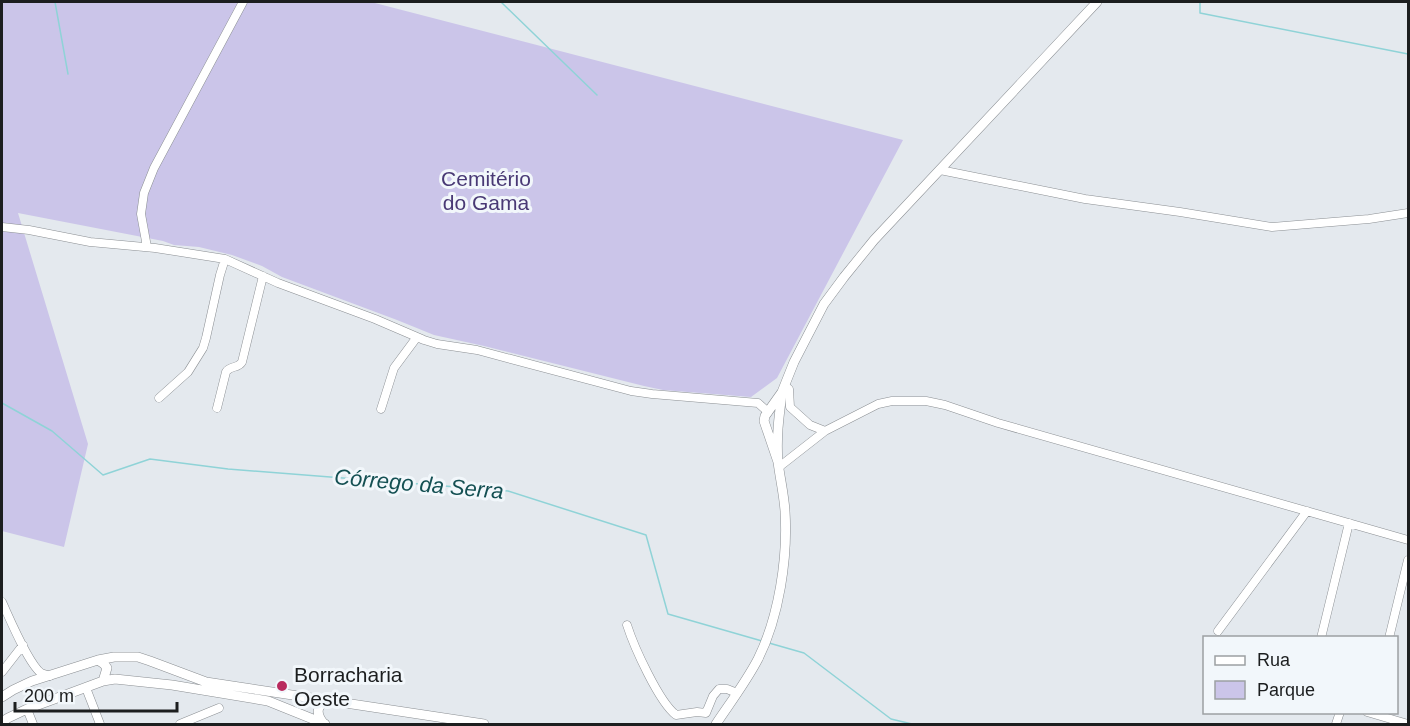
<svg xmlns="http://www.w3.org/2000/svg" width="1410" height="726" viewBox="0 0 1410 726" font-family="Helvetica,sans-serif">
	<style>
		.green { fill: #cbc5e9 }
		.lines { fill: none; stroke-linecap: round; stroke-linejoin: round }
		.stream { stroke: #8fd3d7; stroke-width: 1.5 }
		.minor-casing { stroke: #8b8f93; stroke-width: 9 }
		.major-casing { stroke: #8b8f93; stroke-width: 10 }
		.minor { stroke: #fff; stroke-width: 8 }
		.major { stroke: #fff; stroke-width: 9 }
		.poi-dot { fill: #b92b5e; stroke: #f2f7fb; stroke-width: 2 }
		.labels { text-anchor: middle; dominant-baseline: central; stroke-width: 6; stroke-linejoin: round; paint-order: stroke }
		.park-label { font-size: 21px; fill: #493975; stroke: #f2f7fb }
		.poi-label { font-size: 21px; fill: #1c1e1f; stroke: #f2f7fb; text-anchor: start }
		.water-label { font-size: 22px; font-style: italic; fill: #145053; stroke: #f2f7fb }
	</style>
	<rect width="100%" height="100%" fill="#e4e9ee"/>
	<path class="green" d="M2,2H371L903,140L777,378L751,397L663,390L644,386L484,346L434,335L397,320L282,277L262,266L232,255L199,247L174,245L163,241L18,213L88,444L64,547L2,531Z"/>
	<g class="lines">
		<path class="stream" d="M55,2L68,74
			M501,2L597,95
			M1200,2V13L1408,54
			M2,403L52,431L103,475L150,459L228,469L508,491L646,535L668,614L762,641
			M769,643L804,653L891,719L912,724"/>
		<defs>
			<path id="minor" d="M940,170L1085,199L1180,212L1272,227L1369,219L1408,213
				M2,227L29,230L90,242L155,248L225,259L278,283L375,319L424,340L437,344L477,350L631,391L652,394L758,403L768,412
				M147,247L141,214L144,193L154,168L243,2
				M785,386L789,389L790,407L810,425L825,431
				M159,398L188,372L203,348L206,338L220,275L225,259
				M217,408L226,372C230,365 238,369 242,362L263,276
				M381,409L394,368L417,337
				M779,467L825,431L878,404L892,401H926L945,405L998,423L1408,540
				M2,602C9,617 28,663 41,673C44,674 47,675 50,676
				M627,625C634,647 659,702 676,715L697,712L706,713L713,696L719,689H727L737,693
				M1218,631L1307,511
				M1321,638L1349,523
				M1389,638L1408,560
				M2,672L23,645
				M86,688L100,724
				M27,709L33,724
				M1367,712L1408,724
				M180,724L219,708
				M1336,724L1340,712"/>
			<path id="major" d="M778,462L764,421L765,416L782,392L794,362L824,304L844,277L874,240L1097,2
				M98,660L104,664L107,668L103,681
				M2,697L13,690L32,681L98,660L114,657H138L150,661L206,682L484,724
				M2,722L8,718L27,709L68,694L103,681L115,679L172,685L268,701L325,724
				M324,724C316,714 315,705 329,701
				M716,724C730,703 746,682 758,659C779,617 788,558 785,511C784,495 780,478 778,462C776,438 779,416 782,393"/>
		</defs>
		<use href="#minor" class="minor-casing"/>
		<use href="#major" class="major-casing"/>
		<use href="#minor" class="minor"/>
		<use href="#major" class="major"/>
	</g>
	<circle class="poi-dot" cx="282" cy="686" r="6"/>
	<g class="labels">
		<g class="park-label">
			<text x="486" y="178">Cemitério<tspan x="486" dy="24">do Gama</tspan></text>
		</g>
		<g class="poi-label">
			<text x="294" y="674">Borracharia<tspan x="294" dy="24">Oeste</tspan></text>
		</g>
		<g class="water-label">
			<text transform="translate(419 484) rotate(5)">Córrego da Serra</text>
		</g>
	</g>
	<rect width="1410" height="726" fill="none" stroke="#1c1e1f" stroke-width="6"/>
	<rect x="1203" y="636" width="195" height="78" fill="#f2f7fb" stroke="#9ca0a3" stroke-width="1.5"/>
	<rect x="1215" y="656" width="30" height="9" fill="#ffffff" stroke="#9ca0a3" stroke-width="1.5"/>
	<text x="1257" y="666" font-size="18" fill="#1c1e1f">Rua</text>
	<rect x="1215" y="681" width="30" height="18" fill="#cbc5e9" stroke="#9ca0a3" stroke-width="1.5"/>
	<text x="1257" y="696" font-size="18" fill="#1c1e1f">Parque</text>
	<path d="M15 702v9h162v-9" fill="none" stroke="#1c1e1f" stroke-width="3"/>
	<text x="24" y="702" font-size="18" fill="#1c1e1f" stroke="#f2f7fb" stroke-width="4.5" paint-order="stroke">200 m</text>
</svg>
